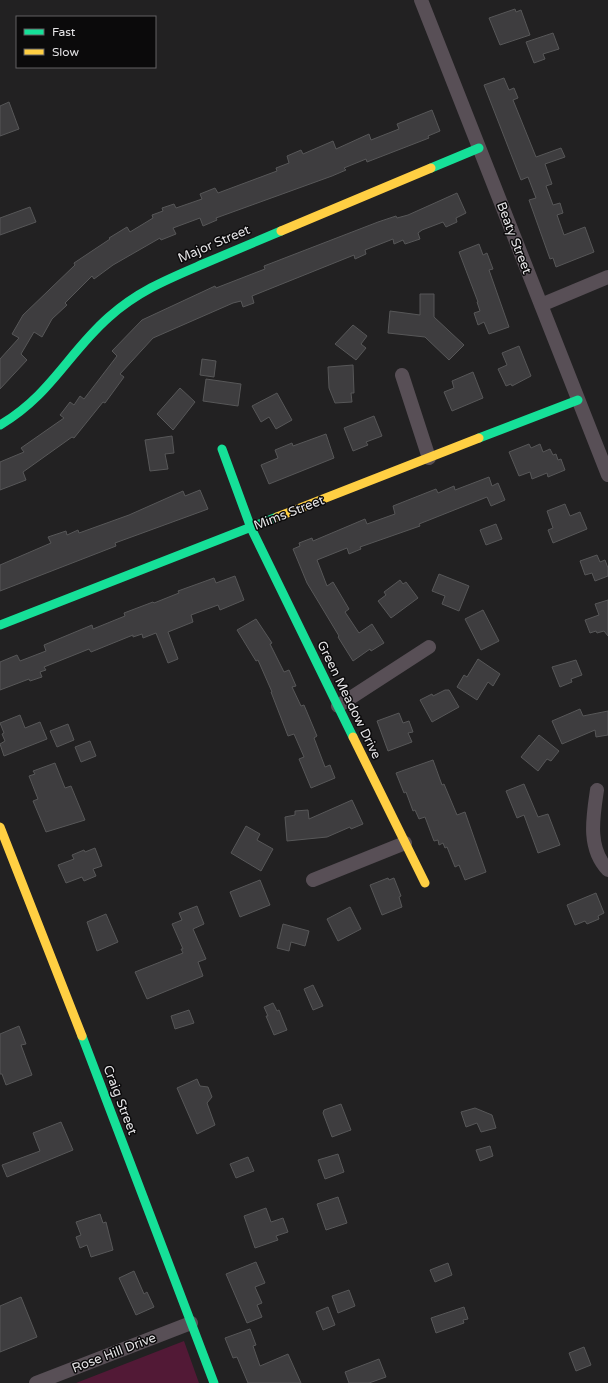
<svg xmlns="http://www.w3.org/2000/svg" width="608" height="1383" viewBox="0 0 608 1383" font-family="'Varela Round',sans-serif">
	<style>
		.green { fill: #521936 }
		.building { fill: #3e3d3f; stroke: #575758 }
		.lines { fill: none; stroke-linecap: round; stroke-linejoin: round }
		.street { stroke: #584f56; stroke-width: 14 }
		.fast { stroke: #16e098; stroke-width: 9 }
		.slow { stroke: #ffcf43; stroke-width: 9 }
		.labels { text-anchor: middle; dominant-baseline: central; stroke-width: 3; stroke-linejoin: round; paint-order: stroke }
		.street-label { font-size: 13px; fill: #e5e4e6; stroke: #0b0a0b }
	</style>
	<rect width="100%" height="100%" fill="#222122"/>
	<path class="green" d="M184,1341L199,1383H76Z"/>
	<path class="building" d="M515,9L516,12L521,10L530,35L500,45L489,18Z
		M553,33L559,49L543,54L545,59L534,63L526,42Z
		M504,78L509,90L514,88L518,98L513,100L536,157L561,148L565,157L545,164L552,184L546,186L553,205L560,203L563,213L557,215L564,235L585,227L594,252L556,267L553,258L550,259L529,200L536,198L528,177L521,180L484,85Z
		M9,102L19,129L0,136V106Z
		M432,110L440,131L428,136L429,138L367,162L366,159L344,168L346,170L332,176L216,218L217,220L203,226L200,218L173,228L176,234L161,240L160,238L113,265L94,279L92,276L65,303L67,305L52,319L42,337L34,332L21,354L27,360L0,389V359L19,338L12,334L23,315L75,265L74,263L110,239L109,238L127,227L130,232L153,218L152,215L163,211L162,208L174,204L176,208L202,199L200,194L215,188L218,193L277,171L276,168L289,163L287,156L301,150L303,154L333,141L336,149L369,134L371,140L399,129L397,124Z
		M457,193L466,213L456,218L457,222L446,227L443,222L422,230L418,233L420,239L405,244L403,240L394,244L393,239L365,250L366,254L355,259L354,255L252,296L254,303L243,307L241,301L233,303L153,338L120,374L124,377L105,403L103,402L74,438L72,437L23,472L26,480L0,490V462L24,452L21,448L64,418L60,415L70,402L74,405L80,396L84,399L117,356L112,351L142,320L215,286L216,288L265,269L264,266L378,222L396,216L397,218L408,215Z
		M30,207L36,222L0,235V218Z
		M479,244L483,255L487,253L493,269L489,270L509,327L489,334L484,322L478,325L474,313L480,311L477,302H478L459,252Z
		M420,294H434V317L464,345L449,360L425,337L388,333L390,311L420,315Z
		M353,325L367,336L361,344L366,348L356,360L335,344Z
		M519,346L531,376L512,386L511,384L506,386L498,369L507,365L502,353Z
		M202,359L216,361L214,377L200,375Z
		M353,365L354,393H351L352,402L335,403L329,388L328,367Z
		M473,372L483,398L452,411L444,392L454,388L452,381Z
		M206,379L241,384L238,406L203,401Z
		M180,388L195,402L173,430L157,414Z
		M277,393L292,420L276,429L269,417L261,422L252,406Z
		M374,416L382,436L366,442L368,445L353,451L344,428Z
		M326,434L334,458L269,484L261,465L278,458L275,450L292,443L293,446Z
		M172,436L174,453L165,454L168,469L150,471L145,440Z
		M529,444L531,448L540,444L543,452L550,449L553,455L556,454L558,460L561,459L565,470L548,477L547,473L532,479L530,472L519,476L509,452Z
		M489,477L492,486L498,483L505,500L491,506L487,497L419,524L420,526L360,547L361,549L349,554L347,548L317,560L327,586L333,582L349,609L345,612L359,633L372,624L384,643L371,651L370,649L353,661L338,637L339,636L307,583L293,549L300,546L299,543L312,538L313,541L365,519L367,524L395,514L393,506L436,489L438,493L454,486L455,490Z
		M200,490L208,509L115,543L116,546L0,591V565L51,543L48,537L66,531L67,535L78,530L79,533L129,515L183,491L185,496Z
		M565,504L570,516L580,512L587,529L553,543L548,530L553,528L547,511Z
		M496,524L502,539L486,545L480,530Z
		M597,555L600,562L605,560L608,568V576L595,581L592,573L585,575L580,561Z
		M439,574L469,586L459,611L442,604L445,596L432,591Z
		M235,576L244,600L220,610L218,605L191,615L193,622L168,632L178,659L168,663L156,633L143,638L142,634L133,637V635L91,652L89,649L44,667L46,670L40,672L42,677L30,681L29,679L0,690V662L17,655L20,661L46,651L44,645L92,625L93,629L125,616L124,613L153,602L154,603L179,593L178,591L214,578L216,583Z
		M400,580L403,584L406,582L418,598L391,618L378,601L386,595L384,592Z
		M608,600V636L604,631L597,633L596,631L590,633L585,620L599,615L595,604Z
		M483,610L499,641L481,650L465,619Z
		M256,619L272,643L270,644L284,672L289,670L296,686L292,687L301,706L304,705L317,736L314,738L325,767L330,765L335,778L311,788L299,759L304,757L294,734L288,736L271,692H272L258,660L256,661L237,630Z
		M478,659L500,674L493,686L488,682L477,700L457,687L464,675L467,677Z
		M576,660L582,675L571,679L572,682L560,687L552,667Z
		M445,690H449L459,707L432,722L420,700L432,694L433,696Z
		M580,709L583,716L608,711V735L596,737L595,730L562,744L552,721Z
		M399,713L403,723L409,721L413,732L408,733L412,742L388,751L377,721Z
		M20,715L25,728L40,722L47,739L4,756L0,744L5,741L2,734L4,733L0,723Z
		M68,724L74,740L57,747L50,731Z
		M539,735L559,751L551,761L547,759L538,771L521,757Z
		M90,741L96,756L81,762L75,747Z
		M433,760L442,785L444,784L457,815L465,812L486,872L465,880L459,865L455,867L447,847L445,848L443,843L439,845L438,840L434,841L425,817L419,819L415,810L413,811L406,792L404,793L396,773Z
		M55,763L65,788L71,786L85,820L46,832L33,801L38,799L29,776L35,774L33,771Z
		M524,784L538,817L548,814L560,845L538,853L524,815L517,818L506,791Z
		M352,800L363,824L351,829L350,827L327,837L287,841L285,817L295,815V811L308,810L309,819Z
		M246,826L260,834L257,840L273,849L261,871L231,853Z
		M95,848L102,866L93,869L96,876L84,881L82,877L66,883L58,865L74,859L72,855L84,850L85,852Z
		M388,878L389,880L394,878L401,896L399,897L402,907L382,915L370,885Z
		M260,880L270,905L240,917L230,892Z
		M596,893L604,913L598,916L599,919L587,924L585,921L575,925L567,905Z
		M197,906L204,924L193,929L206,959L198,962L203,976L147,999L135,972L183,953L181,949H183L172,924L182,920L179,913Z
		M350,907L361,929L338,941L327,919Z
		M106,914L118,942L97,951L87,922Z
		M283,924L309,931L305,946L291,942L289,951L277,948Z
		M313,985L323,1006L313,1010L304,989Z
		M273,1003L277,1011L279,1010L287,1030L274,1035L266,1016H268L264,1007Z
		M189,1010L194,1023L175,1029L171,1016Z
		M19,1026L26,1044L21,1045L32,1075L6,1085L2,1074H0V1034Z
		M197,1079L200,1086L208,1087L212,1097L207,1103L215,1125L197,1134L177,1088Z
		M341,1104L351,1130L332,1137L323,1113L324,1110Z
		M475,1108L492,1115L496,1128L481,1132L477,1123L466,1127L461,1112Z
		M61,1122L73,1150L7,1177L2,1165L40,1151L33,1133Z
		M490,1146L493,1156L480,1161L476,1150Z
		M338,1154L344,1172L325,1179L318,1160Z
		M248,1157L254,1171L236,1178L230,1164Z
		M338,1197L347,1223L326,1230L317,1204Z
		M266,1208L271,1222L283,1218L288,1232L276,1236L278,1240L255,1248L244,1216Z
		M100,1214L103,1223L106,1222L113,1250L91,1257L87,1245L80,1248L76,1237L81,1235L76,1222Z
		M256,1262L265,1283L255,1287L262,1303L257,1305L262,1317L247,1323L226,1274Z
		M448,1263L452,1275L435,1282L430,1270Z
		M134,1271L144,1294L147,1292L154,1307L136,1315L119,1278Z
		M349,1290L355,1306L338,1313L332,1296Z
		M21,1297L37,1337L0,1352V1306Z
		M328,1307L335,1325L323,1330L316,1312Z
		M464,1307L468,1319L463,1320L464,1323L436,1333L431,1318Z
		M250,1329L256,1345L253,1346L260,1366L288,1354L301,1383H248L237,1357L233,1358L225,1338Z
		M584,1347L591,1365L576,1371L569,1353Z
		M379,1359L386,1377L369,1383H349L345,1372Z"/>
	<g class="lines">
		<path class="street" d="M421,0L608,475
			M541,305L608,277
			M402,375L429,458
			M338,706L429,647
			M597,790C593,817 587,848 608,870
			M313,880L405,843
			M36,1383L191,1323"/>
		<path class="fast" d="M431,168L479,148
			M0,425C51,395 68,353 109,317C138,291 168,279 203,264C229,253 255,242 281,231
			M479,438L578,400
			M222,449L251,528L353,737
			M0,625L277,517
			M82,1036L214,1383"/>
		<path class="slow" d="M281,231L431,168
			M277,517L479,438
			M353,737L425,883
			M0,827L82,1036"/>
	</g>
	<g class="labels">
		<g class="street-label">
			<text transform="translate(514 238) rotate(69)">Beaty Street</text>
			<text transform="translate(214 244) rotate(-23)">Major Street</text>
			<text transform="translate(289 513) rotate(-21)">Mims Street</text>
			<text transform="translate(349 700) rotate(64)">Green Meadow Drive</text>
			<text transform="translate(120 1100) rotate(69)">Craig Street</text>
			<text transform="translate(114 1353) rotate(-21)">Rose Hill Drive</text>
		</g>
	</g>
	<rect x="16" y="16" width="140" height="52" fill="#0b0a0b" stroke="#626163"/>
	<rect x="24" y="29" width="20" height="6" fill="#16e098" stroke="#626163"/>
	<text x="52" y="36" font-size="12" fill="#e5e4e6">Fast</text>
	<rect x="24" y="49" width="20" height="6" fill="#ffcf43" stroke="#626163"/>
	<text x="52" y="56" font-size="12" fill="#e5e4e6">Slow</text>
</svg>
